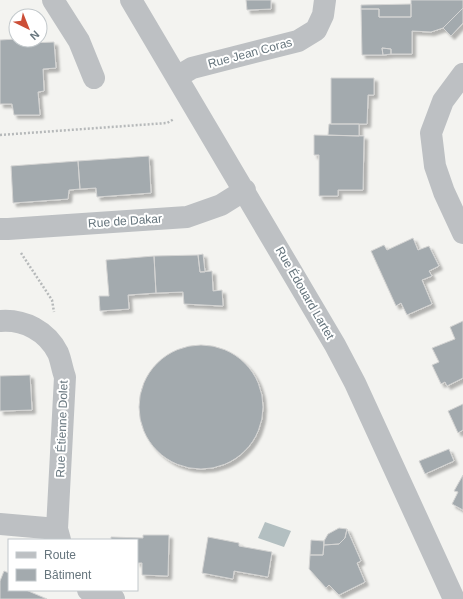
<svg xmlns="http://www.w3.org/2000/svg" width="463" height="599" viewBox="0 0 463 599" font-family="Arial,sans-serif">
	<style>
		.water { fill: #b3bfc1 }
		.building { fill: #a3aaae; stroke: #d4d4d3; filter: url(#shadow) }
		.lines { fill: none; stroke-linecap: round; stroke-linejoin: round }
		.path { stroke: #b6b9ba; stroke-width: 2.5; stroke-dasharray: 2 2; stroke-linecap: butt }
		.minor { stroke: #bdc0c3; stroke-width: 22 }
		.labels { text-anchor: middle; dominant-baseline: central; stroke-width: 4; stroke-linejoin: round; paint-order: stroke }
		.street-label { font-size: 12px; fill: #66757d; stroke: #fff }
	</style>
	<defs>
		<filter id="shadow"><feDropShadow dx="3.5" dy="3.5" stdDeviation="1" flood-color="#0004"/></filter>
	</defs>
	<rect width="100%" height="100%" fill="#f3f3f0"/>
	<path class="water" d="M265,522L291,531L284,547L258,538Z"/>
	<path class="building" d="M246,0H271V9L247,10Z
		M411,0H463V8L443,28L431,32L412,31V54H391V49L382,48L383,55H362L361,9H379V17H411Z
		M411,4V17H379V9H361V5Z
		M463,8V23L451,36L443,28Z
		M16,39L30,40V43L54,42L56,68L43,69L44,91L38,92L40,115H14L12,104H0V40Z
		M382,48L391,49V54L383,55Z
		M331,78H374V95H368L367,124H331Z
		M329,124H359V136L328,135Z
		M314,135L364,136L363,190H338V196H319V155H314Z
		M149,156L151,193L97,197L96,188L80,189L78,161Z
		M78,161L80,189L69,190L68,199L13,203L11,166Z
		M413,238L418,250L429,246L439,266L429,271L432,276L422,280L432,304L407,315L401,303L396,306L371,251L384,245L387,250Z
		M203,254L205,272H200L198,255Z
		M198,255L200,272L212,271L213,291L222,290L223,306L184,304L183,292L156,293L154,256Z
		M154,256L156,293L128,295L129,309L100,311L99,296H109L106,260Z
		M463,321V378L447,386L445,382L441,384L432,365L439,362L432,348L455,339L450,327Z
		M139 407a62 62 0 1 1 124 0a62 62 0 1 1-124 0Z
		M30,375L32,410L0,411V376Z
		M463,404V430L458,433L448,411Z
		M449,449L454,461L425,474L419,461Z
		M463,475V510L452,504L458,492L454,491Z
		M339,528L347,529L345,538L339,544L324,545V541L328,534Z
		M347,529L361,561L357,563L365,582L339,595L329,585L326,588L309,569L310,555H323L324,545L339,544L345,538Z
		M143,535H169L168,576L142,575V563H137V540H111V537L143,538Z
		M208,537L239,543V546L272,552L268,577L234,571L233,579L202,573Z
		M311,540L324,541L323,555H310Z
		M4,571L9,573V590H26L47,599H0V581Z"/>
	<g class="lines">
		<path class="path" d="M0,135L167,123L174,119
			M21,253L52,300L54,312"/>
		<path class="minor" d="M53,0L79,41L94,78
			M131,0L335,345L355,383L454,599
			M463,74L443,101L431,133L435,166L444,192L463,233
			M177,77L192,68L298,41L316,30L323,15L325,0
			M0,229H8L187,217L221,205L245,190
			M0,321C24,319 47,331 58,353C61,360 62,369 65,377L57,529
			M0,524L57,529L60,540
			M88,590L114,599"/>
	</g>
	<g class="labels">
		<g class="street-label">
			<text transform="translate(250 53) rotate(-15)">Rue Jean Coras</text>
			<text transform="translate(125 221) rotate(-4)">Rue de Dakar</text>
			<text transform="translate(305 293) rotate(60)">Rue Édouard Lartet</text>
			<text transform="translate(62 429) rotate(-88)">Rue Étienne Dolet</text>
		</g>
	</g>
	<rect x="8" y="539" width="130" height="52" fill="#ffffff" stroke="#c2c8cb"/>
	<rect x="16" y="552" width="20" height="6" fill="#bdc0c3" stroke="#c2c8cb"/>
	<text x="44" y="559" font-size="12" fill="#66757d">Route</text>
	<rect x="16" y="569" width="20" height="12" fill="#a3aaae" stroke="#c2c8cb"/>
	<text x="44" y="579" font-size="12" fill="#66757d">Bâtiment</text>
	<g transform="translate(28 28) rotate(137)"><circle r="19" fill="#ffffff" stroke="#c2c8cb"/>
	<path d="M0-3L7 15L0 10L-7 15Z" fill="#cc4e37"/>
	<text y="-6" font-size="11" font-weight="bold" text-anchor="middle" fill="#66757d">N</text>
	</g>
</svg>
